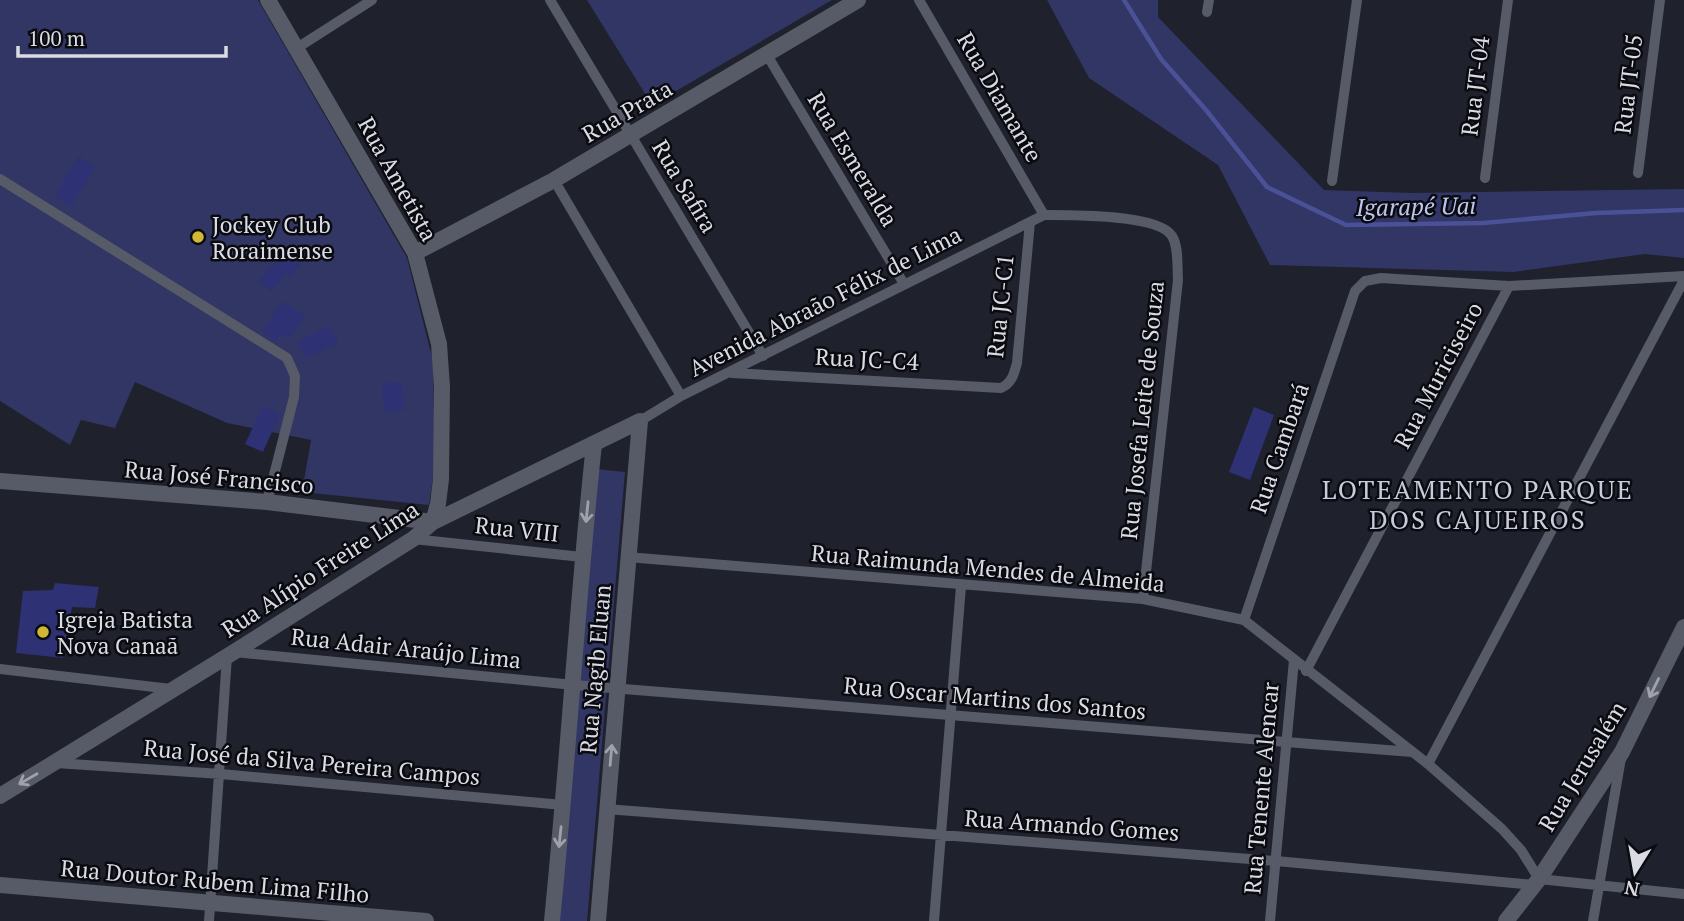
<svg xmlns="http://www.w3.org/2000/svg" width="1684" height="921" viewBox="0 0 1684 921" font-family="'PT Serif',serif">
	<style>
		.green { fill: #313665 }
		.lines { fill: none; stroke-linecap: round; stroke-linejoin: round }
		.stream { stroke: #4b5197; stroke-width: 4.5 }
		.building { fill: #2e3174 }
		.street { stroke: #575a67; stroke-width: 10 }
		.secondary { stroke: #575a67; stroke-width: 16 }
		.oneway { stroke: #9fa1ab }
		.poi-dot { fill: #d1b736; stroke: #0a0b10; stroke-width: 2.5 }
		.labels { text-anchor: middle; dominant-baseline: central; stroke-width: 5; stroke-linejoin: round; paint-order: stroke }
		.street-label { font-size: 23px; fill: #dadbe3; stroke: #0a0b10 }
		.poi-label { font-size: 23px; fill: #dadbe3; stroke: #0a0b10; text-anchor: start }
		.water-label { font-size: 24px; font-style: italic; fill: #bec5ed; stroke: #0a0b10 }
		.quarter-label { font-size: 26px; letter-spacing: 2px; fill: #c8cbdb; stroke: #0a0b10 }
	</style>
	<rect width="100%" height="100%" fill="#1f212c"/>
	<path class="green" d="M0,0H258L407,258L433,361L435,464L429,505L302,492L311,440L227,423L135,382L115,428L81,420L70,445L0,401Z
		M587,0H832L652,105Z
		M1047,0H1158V17L1324,190L1411,193L1684,189V258L1645,254L1513,272L1270,265L1218,165L1089,78Z
		M596,469L625,472L587,921H559Z"/>
	<g class="lines">
		<path class="stream" d="M1124,0L1161,59L1206,110L1267,187L1346,225L1483,223L1596,213L1684,210"/>
	</g>
	<path class="building" d="M79,156L95,168L70,207L55,195Z
		M285,252L300,265L291,276L287,273L271,291L259,281Z
		M283,301L305,316L289,339L281,334L276,341L262,331Z
		M329,325L339,342L307,359L297,342Z
		M402,382L404,410L385,411L382,384Z
		M263,406L280,414L263,452L245,444Z
		M1254,407L1274,415L1250,480L1229,472Z
		M55,583L99,587L95,608L72,607L63,658L16,653L23,591L53,590Z"/>
	<g class="lines">
		<path class="street" d="M550,0L763,356
			M919,0L1044,215
			M1207,12L1209,0
			M297,48L372,0
			M767,55L904,284
			M1638,173L1660,0
			M1485,178L1508,0
			M0,179L287,358L295,376L294,397L267,502
			M554,180L681,396
			M1332,181L1357,0
			M732,373L1001,388C1012,383 1014,374 1017,363L1030,222
			M640,421L681,396L1044,215C1070,215 1158,214 1172,236C1179,247 1177,267 1178,280L1143,599
			M413,539L582,557
			M627,557L1143,599L1244,620L1428,764L1502,829L1521,850L1539,879L1684,894
			M1244,620L1355,291L1365,281L1381,278L1509,286L1684,276
			M234,652L574,685L1412,752
			M0,669L171,689
			M1306,671L1509,286
			M56,763L221,774L563,805
			M1428,764L1684,280
			M606,809L1276,861L1534,885
			M209,921L227,656
			M934,921L961,586
			M1270,921L1294,660
			M1593,921L1621,758"/>
		<path class="secondary" d="M268,0L415,253L439,344L442,387L441,479L438,504L433,522
			M415,253L554,180L858,0
			M0,481L267,502L433,522
			M0,796L234,652L413,539L433,522L640,421
			M0,885L426,921
			M552,921C568,762 577,603 594,444
			M598,921L640,421
			M1506,921L1539,879L1622,752L1684,627"/>
	</g>
	<defs><path id="oneway-shaft" d="M-6 0H5M1.5-3L5.5 0L1.5 3" fill="none" stroke-width="1.6" stroke-linecap="round" stroke-linejoin="round" transform="scale(1.75)"/></defs>
	<g class="oneway">
		<use href="#oneway-shaft" transform="translate(587 512) rotate(96)"/>
		<use href="#oneway-shaft" transform="translate(1654 688) rotate(116)"/>
		<use href="#oneway-shaft" transform="translate(611 755) rotate(-85)"/>
		<use href="#oneway-shaft" transform="translate(28 779) rotate(150)"/>
		<use href="#oneway-shaft" transform="translate(560 837) rotate(96)"/>
	</g>
	<g class="poi-dot">
		<circle cx="198" cy="237" r="7"/>
		<circle cx="43" cy="632" r="7"/>
	</g>
	<g class="labels">
		<g class="street-label">
			<text transform="translate(1628 84) rotate(-83)">Rua JT-05</text>
			<text transform="translate(1475 86) rotate(-83)">Rua JT-04</text>
			<text transform="translate(1000 97) rotate(60)">Rua Diamante</text>
			<text transform="translate(627 111) rotate(-30)">Rua Prata</text>
			<text transform="translate(853 159) rotate(59)">Rua Esmeralda</text>
			<text transform="translate(398 179) rotate(61)">Rua Ametista</text>
			<text transform="translate(685 186) rotate(59)">Rua Safira</text>
			<text transform="translate(825 301) rotate(-27)">Avenida Abraão Félix de Lima</text>
			<text transform="translate(1000 306) rotate(-84)">Rua JC-C1</text>
			<text transform="translate(867 359) rotate(3)">Rua JC-C4</text>
			<text transform="translate(1438 375) rotate(-62)">Rua Muriciseiro</text>
			<text transform="translate(1142 410) rotate(-84)">Rua Josefa Leite de Souza</text>
			<text transform="translate(1279 448) rotate(-71)">Rua Cambará</text>
			<text transform="translate(219 477) rotate(5)">Rua José Francisco</text>
			<text transform="translate(517 529) rotate(6)">Rua VIII</text>
			<text transform="translate(988 568) rotate(5)">Rua Raimunda Mendes de Almeida</text>
			<text transform="translate(320 569) rotate(-33)">Rua Alípio Freire Lima</text>
			<text transform="translate(406 648) rotate(6)">Rua Adair Araújo Lima</text>
			<text transform="translate(595 669) rotate(-85)">Rua Nagib Eluan</text>
			<text transform="translate(995 698) rotate(5)">Rua Oscar Martins dos Santos</text>
			<text transform="translate(312 762) rotate(5)">Rua José da Silva Pereira Campos</text>
			<text transform="translate(1582 766) rotate(-59)">Rua Jerusalém</text>
			<text transform="translate(1261 788) rotate(-85)">Rua Tenente Alencar</text>
			<text transform="translate(1072 825) rotate(4)">Rua Armando Gomes</text>
			<text transform="translate(215 881) rotate(5)">Rua Doutor Rubem Lima Filho</text>
		</g>
		<g class="poi-label">
			<text x="212" y="224">Jockey Club<tspan x="212" dy="26">Roraimense</tspan></text>
			<text x="57" y="619">Igreja Batista<tspan x="57" dy="26">Nova Canaã</tspan></text>
		</g>
		<g class="water-label">
			<text transform="translate(1416 206) rotate(-1)">Igarapé Uai</text>
		</g>
		<g class="quarter-label">
			<text x="1478" y="489">LOTEAMENTO PARQUE<tspan x="1478" dy="30">DOS CAJUEIROS</tspan></text>
		</g>
	</g>
	<g transform="translate(1635 872) rotate(191)" stroke="#0a0b10" stroke-width="5" paint-order="stroke">
	<path d="M0-5L12 26L0 18L-12 26Z" fill="#dadbe3"/>
	<text y="-10" font-size="19" font-weight="bold" text-anchor="middle" fill="#dadbe3">N</text>
	</g>
	<path d="M18 46v10h208v-10" fill="none" stroke="#dadbe3" stroke-width="3.5"/>
	<text x="28" y="46" font-size="21" fill="#dadbe3" stroke="#0a0b10" stroke-width="5" paint-order="stroke">100 m</text>
</svg>
